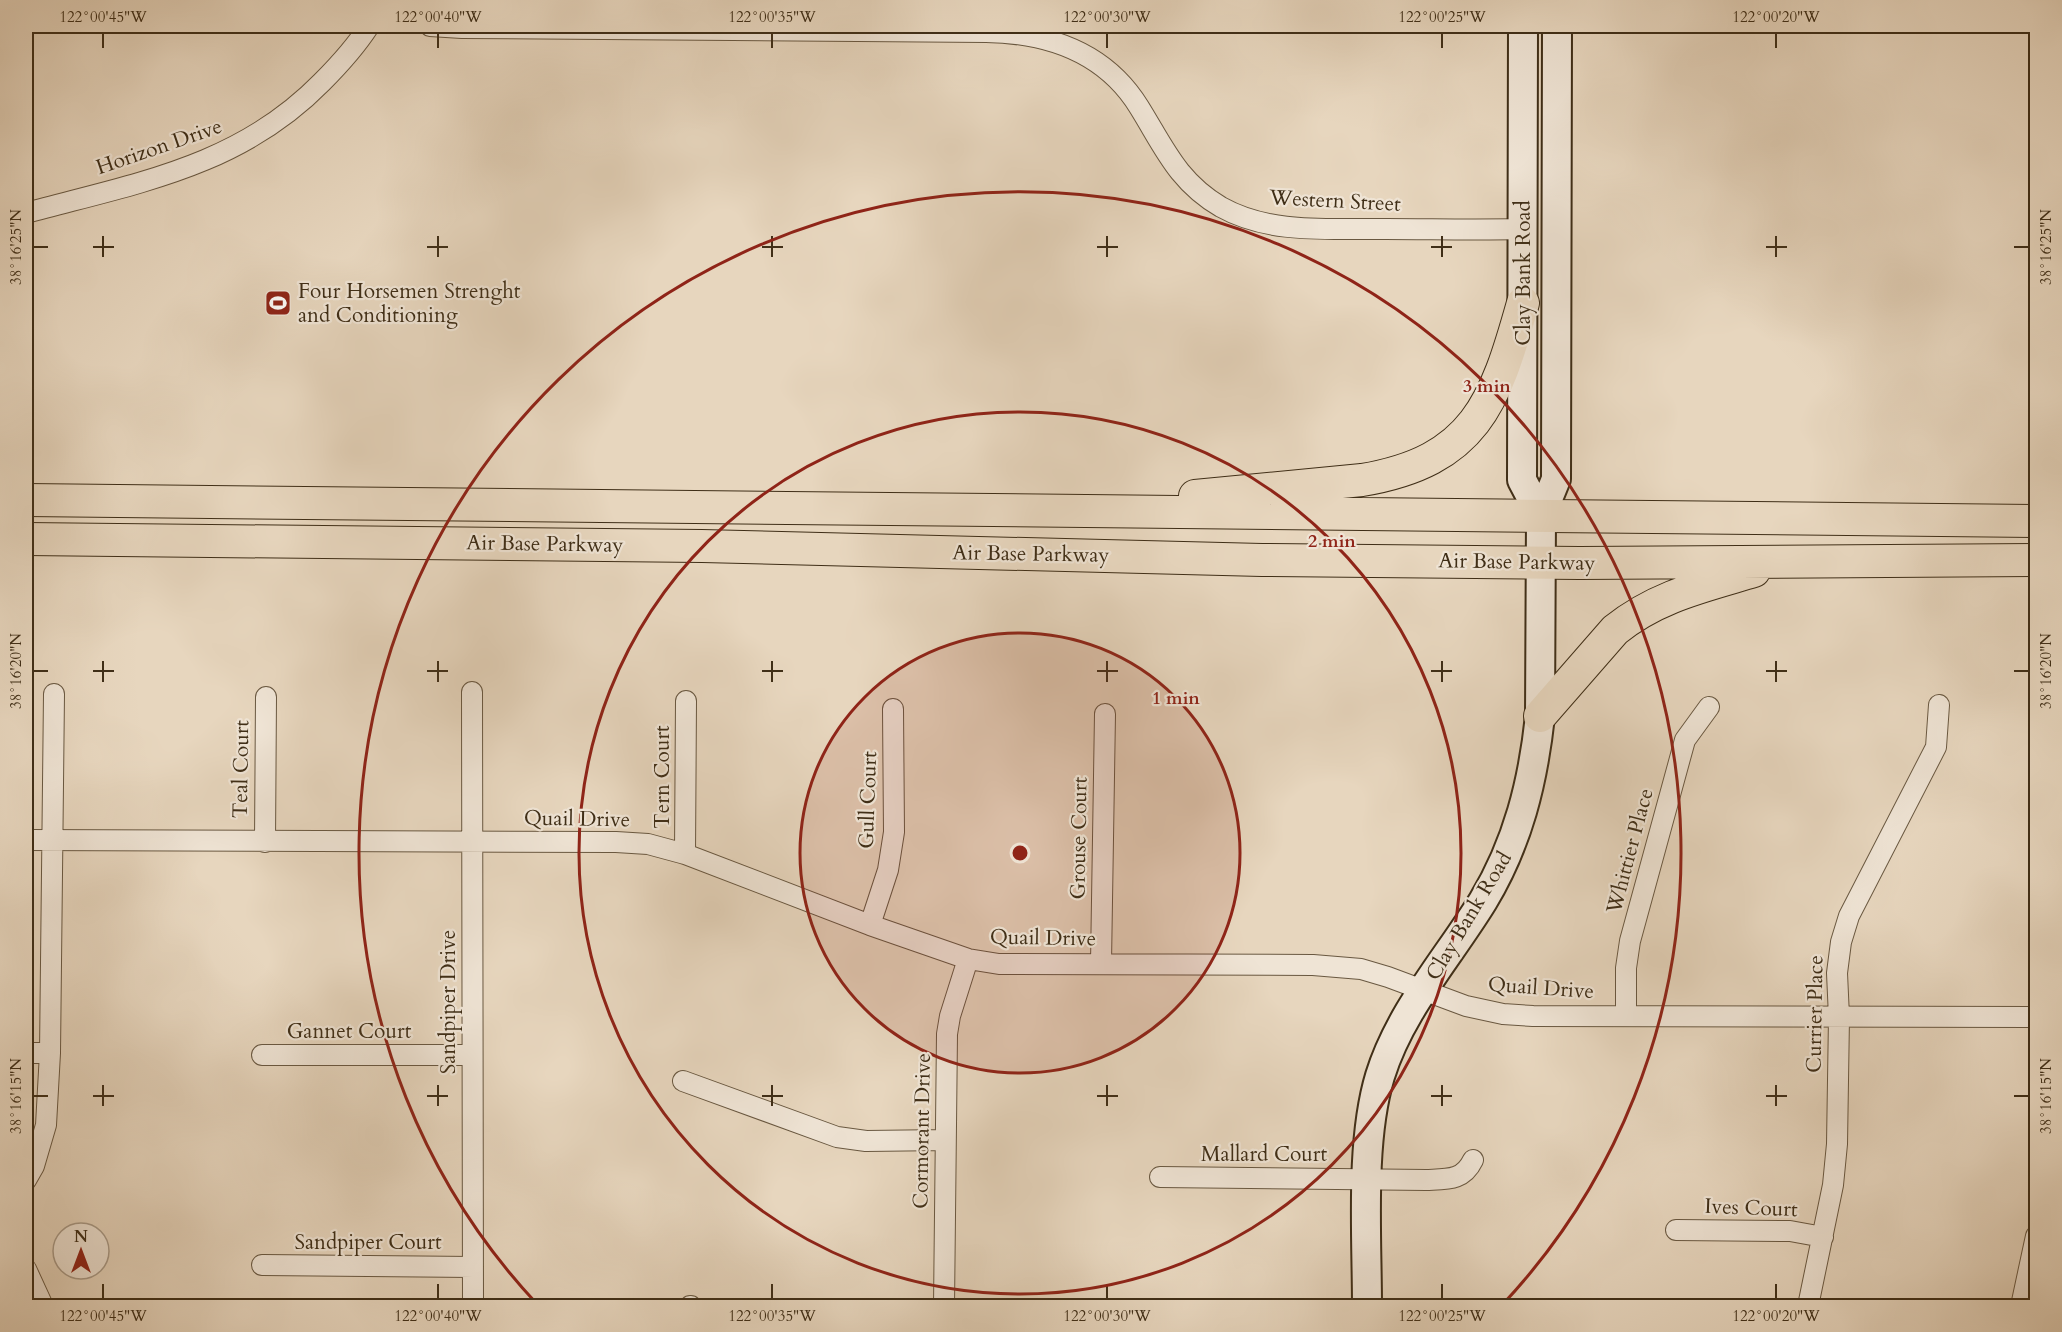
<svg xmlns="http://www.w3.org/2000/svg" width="2062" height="1332" viewBox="0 0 2062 1332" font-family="Cardo,serif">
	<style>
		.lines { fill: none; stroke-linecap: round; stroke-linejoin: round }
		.street-casing { stroke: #695841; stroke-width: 22 }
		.secondary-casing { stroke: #3f2e17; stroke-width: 32 }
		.primary-casing { stroke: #3f2e17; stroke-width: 34 }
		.street { stroke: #efe4d5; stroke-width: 20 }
		.secondary { stroke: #efe4d5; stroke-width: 28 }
		.primary { stroke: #e7d6be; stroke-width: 32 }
		.ticks { fill: none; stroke: #3f2e17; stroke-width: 2 }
		.ring { fill: none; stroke: #8f2418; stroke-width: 3 }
		.labels { text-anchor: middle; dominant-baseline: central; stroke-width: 4.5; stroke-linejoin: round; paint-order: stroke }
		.street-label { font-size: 21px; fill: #3f2e17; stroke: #efe4d5 }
		.poi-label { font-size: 21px; fill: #3f2e17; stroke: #efe4d5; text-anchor: start }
		.centre { fill: #8f2418; stroke: #efe4d5; stroke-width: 3 }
		.ring-label { font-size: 18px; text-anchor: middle; font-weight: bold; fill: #8f2418; stroke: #efe4d5; stroke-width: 4.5; stroke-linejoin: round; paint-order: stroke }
		.neatline { fill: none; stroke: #3f2e17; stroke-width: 2 }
		.ticks-label { font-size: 15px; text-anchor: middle; fill: #3f2e17 }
	</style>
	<rect width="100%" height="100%" fill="#e7d6be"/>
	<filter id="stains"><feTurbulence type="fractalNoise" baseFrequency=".00333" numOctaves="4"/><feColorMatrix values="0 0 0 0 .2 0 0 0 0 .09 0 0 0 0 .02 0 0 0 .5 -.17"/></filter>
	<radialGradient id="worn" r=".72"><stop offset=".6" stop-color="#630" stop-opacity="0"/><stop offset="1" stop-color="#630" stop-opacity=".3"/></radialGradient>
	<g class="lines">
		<defs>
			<path id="street" d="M430,26L462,28L986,32C1048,33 1105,52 1139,107C1164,147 1177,181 1221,207C1271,235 1331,228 1386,229C1432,229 1477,230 1523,229
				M26,213C136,183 239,167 322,82C340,64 356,46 369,26
				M472,692L473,1306
				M26,840L616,842L648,844L685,854L870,925L968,959L999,964L1313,965L1361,969L1388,977L1466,1006L1503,1014L1533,1016L2036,1017
				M265,842L266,697
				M685,854L686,701
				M870,925L888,870L894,832L893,709
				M1101,963L1105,714
				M1626,1016V968L1630,941L1685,740L1709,707
				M26,1053H50
				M262,1055H472
				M683,1081L837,1137L866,1141L945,1140
				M1160,1177L1426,1180C1447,1179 1463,1181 1473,1160
				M26,1180L34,1166L46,1125L50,1053L54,694
				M1676,1230L1790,1231L1823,1237
				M262,1265L473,1267
				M26,1269L43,1306
				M690,1306H691
				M944,1306L947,1034L950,1016L968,959
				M1808,1306L1833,1185L1837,1144L1839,1017L1837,973L1841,942L1849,916L1936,747L1939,705
				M2021,1306L2036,1236"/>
			<path id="secondary" d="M1523,26L1522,480L1541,516
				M1367,1306C1367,1236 1360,1142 1380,1076C1400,1011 1448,958 1483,901C1518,843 1533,782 1540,716L1541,516L1556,479L1557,26"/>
			<path id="primary" d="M1195,496L1362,480C1475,461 1495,403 1523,303
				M26,500L2036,521
				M26,539L702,546L1262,560L1580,563L2036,560
				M1540,716L1615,630C1657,596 1704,586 1754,571"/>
		</defs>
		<use href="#street" class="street-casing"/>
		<use href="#secondary" class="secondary-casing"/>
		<use href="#primary" class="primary-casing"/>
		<use href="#street" class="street"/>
		<use href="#secondary" class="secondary"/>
		<use href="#primary" class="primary"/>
	</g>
	<path class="ticks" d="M103,33V48M438,33V48M772,33V48M1107,33V48M1442,33V48M1776,33V48M103,236V257M438,236V257M772,236V257M1107,236V257M1442,236V257M1776,236V257M33,247H48M93,247H114M427,247H448M762,247H783M1097,247H1118M1431,247H1452M1766,247H1787M2014,247H2029M103,661V682M438,661V682M772,661V682M1107,661V682M1442,661V682M1776,661V682M33,671H48M93,671H114M427,671H448M762,671H783M1097,671H1118M1431,671H1452M1766,671H1787M2014,671H2029M103,1085V1106M438,1085V1106M772,1085V1106M1107,1085V1106M1442,1085V1106M1776,1085V1106M33,1096H48M93,1096H114M427,1096H448M762,1096H783M1097,1096H1118M1431,1096H1452M1766,1096H1787M2014,1096H2029M103,1284V1299M438,1284V1299M772,1284V1299M1107,1284V1299M1442,1284V1299M1776,1284V1299"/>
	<circle cx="1020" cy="853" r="220" fill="#8f2418" fill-opacity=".12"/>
	<g class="ring">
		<circle cx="1020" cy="853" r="220"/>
		<circle cx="1020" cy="853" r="441"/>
		<path d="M537 1304A661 661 0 1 1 1503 1304"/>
	</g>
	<defs>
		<symbol id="stadium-square" viewBox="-11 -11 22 22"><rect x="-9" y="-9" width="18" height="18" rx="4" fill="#8f2418" stroke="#efe4d5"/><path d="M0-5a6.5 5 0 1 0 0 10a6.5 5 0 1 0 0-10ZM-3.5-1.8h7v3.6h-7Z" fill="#fff"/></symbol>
	</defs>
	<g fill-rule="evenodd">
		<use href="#stadium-square" x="263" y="288" width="30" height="30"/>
	</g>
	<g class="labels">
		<g class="street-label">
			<text transform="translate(159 147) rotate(-19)">Horizon Drive</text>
			<text transform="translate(1335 201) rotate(3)">Western Street</text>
			<text transform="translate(1523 273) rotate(-90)">Clay Bank Road</text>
			<text transform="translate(545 544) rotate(1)">Air Base Parkway</text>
			<text transform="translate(1031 554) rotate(1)">Air Base Parkway</text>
			<text transform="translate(1517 562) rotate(1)">Air Base Parkway</text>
			<text transform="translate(241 769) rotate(-89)">Teal Court</text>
			<text transform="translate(662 777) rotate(-90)">Tern Court</text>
			<text transform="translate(868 800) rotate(-88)">Gull Court</text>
			<text transform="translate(577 819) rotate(1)">Quail Drive</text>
			<text transform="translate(1079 838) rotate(-89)">Grouse Court</text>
			<text transform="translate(1630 851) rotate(-75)">Whittier Place</text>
			<text transform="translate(1469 916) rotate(-59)">Clay Bank Road</text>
			<text transform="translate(1043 938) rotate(1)">Quail Drive</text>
			<text transform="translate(1541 988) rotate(4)">Quail Drive</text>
			<text transform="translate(448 1002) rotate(-90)">Sandpiper Drive</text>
			<text transform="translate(1815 1014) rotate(-89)">Currier Place</text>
			<text x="349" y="1031">Gannet Court</text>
			<text transform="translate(922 1131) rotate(-89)">Cormorant Drive</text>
			<text x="1264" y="1154">Mallard Court</text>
			<text transform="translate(1751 1208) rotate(2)">Ives Court</text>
			<text x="368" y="1242">Sandpiper Court</text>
		</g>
		<g class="poi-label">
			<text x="298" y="291">Four Horsemen Strenght<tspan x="298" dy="24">and Conditioning</tspan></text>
		</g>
	</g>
	<circle cx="1020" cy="853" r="9" class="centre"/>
	<g class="ring-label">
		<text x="1487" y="392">3 min</text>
		<text x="1332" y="547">2 min</text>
		<text x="1176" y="704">1 min</text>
	</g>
	<rect width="2062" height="1332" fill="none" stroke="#e7d6be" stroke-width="66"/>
	<g transform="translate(81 1251)"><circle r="28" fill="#efe4d5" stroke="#a99b89" stroke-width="1.5"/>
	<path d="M0-4.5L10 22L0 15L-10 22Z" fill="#8f2418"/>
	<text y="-9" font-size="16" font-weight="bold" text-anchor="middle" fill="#3f2e17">N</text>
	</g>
	<rect x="33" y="33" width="1996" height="1266" class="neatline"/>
	<g class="ticks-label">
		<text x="103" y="22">122°00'45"W</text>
		<text x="438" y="22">122°00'40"W</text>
		<text x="772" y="22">122°00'35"W</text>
		<text x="1107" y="22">122°00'30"W</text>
		<text x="1442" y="22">122°00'25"W</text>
		<text x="1776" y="22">122°00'20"W</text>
		<text transform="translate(16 247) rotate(-90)" y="5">38°16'25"N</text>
		<text transform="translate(2046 247) rotate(-90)" y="5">38°16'25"N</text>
		<text transform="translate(16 671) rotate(-90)" y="5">38°16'20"N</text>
		<text transform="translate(2046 671) rotate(-90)" y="5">38°16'20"N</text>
		<text transform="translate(16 1096) rotate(-90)" y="5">38°16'15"N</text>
		<text transform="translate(2046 1096) rotate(-90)" y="5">38°16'15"N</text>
		<text x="103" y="1321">122°00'45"W</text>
		<text x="438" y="1321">122°00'40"W</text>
		<text x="772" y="1321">122°00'35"W</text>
		<text x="1107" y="1321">122°00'30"W</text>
		<text x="1442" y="1321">122°00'25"W</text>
		<text x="1776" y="1321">122°00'20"W</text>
	</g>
	<rect width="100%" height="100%" filter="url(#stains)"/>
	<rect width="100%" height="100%" fill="url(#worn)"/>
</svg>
